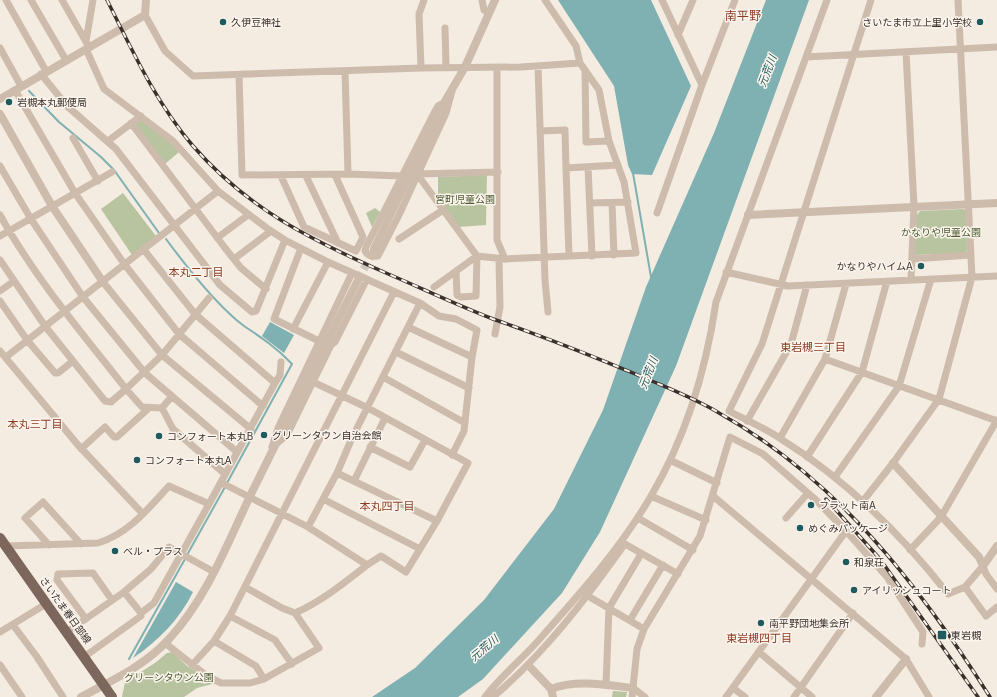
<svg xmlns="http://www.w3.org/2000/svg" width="997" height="697" viewBox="0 0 997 697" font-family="Inter,'Noto Sans JP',sans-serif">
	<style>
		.green { fill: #b8c4a0 }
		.water { fill: #7fb0b2 }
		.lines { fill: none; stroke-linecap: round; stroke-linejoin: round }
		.stream { stroke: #7fb0b2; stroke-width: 2 }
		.tertiary-tunnel { stroke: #cfc6bd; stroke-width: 8; stroke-dasharray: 8 4; stroke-linecap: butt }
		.minor { stroke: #cdbbac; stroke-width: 7 }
		.tertiary { stroke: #cdbbac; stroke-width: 8 }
		.primary { stroke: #7d675c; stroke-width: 10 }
		.rail-casing { stroke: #3b302b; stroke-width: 3.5 }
		.rail { stroke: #fbf5ee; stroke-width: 2; stroke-dasharray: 6; stroke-linecap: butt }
		.poi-dot { fill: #1f5a5e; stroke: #fbf5ee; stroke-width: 1.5 }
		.labels { text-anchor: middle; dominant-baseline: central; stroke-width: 3; stroke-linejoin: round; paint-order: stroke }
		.poi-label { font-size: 10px; fill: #3b302b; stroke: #fbf5ee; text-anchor: start }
		.park-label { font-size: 10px; fill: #4a5a2e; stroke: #fbf5ee }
		.street-label { font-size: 10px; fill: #3b302b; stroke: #fbf5ee }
		.water-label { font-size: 11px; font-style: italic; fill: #1f5a5e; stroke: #fbf5ee }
		.neighbourhood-label { font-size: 11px; fill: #8c3b22; stroke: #fbf5ee }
		.quarter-label { font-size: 12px; fill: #8c3b22; stroke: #fbf5ee }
	</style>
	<rect width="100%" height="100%" fill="#f4ebe1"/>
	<path class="green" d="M141,120L168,140L179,152L165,164L135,124Z
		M487,175L486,225L458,227L438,199V177Z
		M123,193L156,236L132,255L101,209Z
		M375,208L380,212L372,227L366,213Z
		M963,209L966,210L967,251L965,253L914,255L917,215L920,211Z
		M172,652L187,666L216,683L197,688L184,697H122L125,682L155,663L167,653Z
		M613,691L627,692L626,697H612Z"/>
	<path class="water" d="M558,0H651L691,86L652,175L632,174L628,165L614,86Z
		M766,0H809L676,366L600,532L562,593L483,679L458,697H372L415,668L484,600L554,509L603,410L646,287L714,133Z
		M270,322L294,335L284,353L262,336Z
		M176,582L193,592C179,620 159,640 133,658Z"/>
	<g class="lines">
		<path class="stream" d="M29,91L59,122L101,157L114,170L159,233
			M633,173L651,277
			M166,239C186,266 217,306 244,326C262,338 277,348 292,364L227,483
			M187,555L225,487
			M129,659L185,559"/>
		<path class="tertiary-tunnel" d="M358,280L374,250"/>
		<path class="minor" d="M6,0L46,71
			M31,0L66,60
			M62,0L89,47
			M482,0L484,10L488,13
			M662,0L702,85
			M871,0L762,344L729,411C746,420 765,428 781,439C845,479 901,534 948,594L965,587L983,566L986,574L997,589
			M145,15L165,51L193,76L421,68L521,67L580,63
			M445,28L446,67
			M678,35L693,0
			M86,41L93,0
			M0,48L21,86
			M86,49L104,89L173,141L218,191L268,229L285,240L328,262L420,303L439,316L456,319L477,330L472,357L464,431L452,455
			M906,52L914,206L911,280
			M806,57L997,47
			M538,66L545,280L548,312
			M497,67V240L505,259
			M421,68L419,14L424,0
			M585,70L586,142L609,141
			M345,71L348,174
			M41,74L67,106L116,149L220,285L252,312L256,311L285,240
			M239,75L242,175L348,174L402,176
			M15,90L75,193L125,265L179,334L263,406
			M444,103L438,106L434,113L366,247L365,251C368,256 372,257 378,256L399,215L446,113L452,91
			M131,123L225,248L241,268L266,289
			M540,131L565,130L566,168L618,165
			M73,138L98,181
			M108,141L141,116
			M0,166L31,219L83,297L145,373L237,452
			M588,167L592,256
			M566,168L569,256
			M417,174L477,256L505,259L636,253L624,182L609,141L599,90L580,63L576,46L545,0
			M417,174L498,172
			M281,176L304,227L356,251L363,237L335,175
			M306,176L338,243
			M590,203L628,202
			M612,203L614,255
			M657,213L702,85L735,0
			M0,215C35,278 82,333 126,389L162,355L209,298
			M0,236L112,172
			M217,238L248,215
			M399,239L443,210
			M301,248L274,319L319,341
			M234,259L271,231
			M912,259L971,255
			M0,260L45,326L105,401L111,402L126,389L142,407L162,408L173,429L225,474
			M456,271L457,295L461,297L476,296L477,256
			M726,272L788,286L997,276
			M103,282L162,355L251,429
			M434,287L477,256
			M0,291L14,281
			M0,301L27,340L55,373H58L73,361
			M408,327L472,357
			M293,329L328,262
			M495,334L500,307L499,259
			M0,351L78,445L143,514
			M396,352L469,388
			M6,357L218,191
			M825,359L997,421
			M383,377L465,423
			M275,383L280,375L281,362
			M162,408L172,396
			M747,421L791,344L807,285
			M780,438L825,359L846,284
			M276,444L287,435L331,345L335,342L367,279
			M272,447L278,428L352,273
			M370,447L410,467L425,440
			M81,449L105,427L114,437H117L149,408
			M807,457L862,372L887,281
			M670,460L717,483
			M337,473L437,521
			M835,477L899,386L931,279
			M354,481L385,418
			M224,484L308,527L367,565L381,556L406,572L437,521L468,463L368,408L313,382
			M651,496L706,520
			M713,496L906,659L929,697
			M323,499L420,549
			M863,501L893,463L939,399L972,277L958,0
			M638,518L693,550
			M786,518L808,493
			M308,527L337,473L352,438L420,303
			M846,531L887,577L923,632L922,644
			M625,544L678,574
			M49,545L25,518L43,502L81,544
			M6,546L98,543C128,534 148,509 169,486L209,504L275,383L195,314L144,250
			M910,550L941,517L997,420
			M965,587L986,616L997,607
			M124,592L141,613
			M588,596L644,629
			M295,613C322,601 344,583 367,565
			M230,616L275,640L292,664
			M86,619L57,580L58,574L93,573L112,600
			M630,620L663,565
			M13,625L37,657L63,697
			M0,632L46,604
			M67,632L124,592L151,569L169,547L214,572
			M214,641L256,666L264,679
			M165,643L207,676L221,683H250L264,679L319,648L295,613L282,608L245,587
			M759,652L812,697
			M84,657L141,616V613L154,603L209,504
			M0,665L22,697
			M192,665L214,641L230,616L394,292
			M606,685L609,608L641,554
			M633,688L645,697
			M733,688L745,697
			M485,697C500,677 520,661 537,642C577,597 621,548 651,496C686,437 706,370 716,302L827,0
			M493,697C545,653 585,600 624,545
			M632,697L637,649L644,629L700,536L730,437L763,454L817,501L846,531L726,697
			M794,697L853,613"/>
		<path class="tertiary" d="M0,99L145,15L146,0
			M0,114L52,206L103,282
			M748,215L997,203
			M374,249L444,103L465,67L495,0
			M893,463L979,557L983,566L997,546
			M529,666L551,689L553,697
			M551,689C575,679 608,685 633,688
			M81,697C111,681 146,665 169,639C207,598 228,542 252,492C287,421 322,351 358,280
			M876,697L906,659"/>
		<path class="primary" d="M0,538L112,697"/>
		<defs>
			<path id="rail" d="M107,0C132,50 156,103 193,146C248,209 311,240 386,273C421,288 457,305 493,319C545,337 595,357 645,378C670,389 696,399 719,413C837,479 919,585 990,697
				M826,499L880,559L978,697"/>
		</defs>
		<use href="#rail" class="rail-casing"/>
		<use href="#rail" class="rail"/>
	</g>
	<g class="poi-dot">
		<circle cx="223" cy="22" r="4"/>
		<circle cx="980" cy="22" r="4"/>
		<circle cx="9" cy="102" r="4"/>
		<circle cx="921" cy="266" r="4"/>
		<circle cx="264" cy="435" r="4"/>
		<circle cx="159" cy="436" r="4"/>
		<circle cx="137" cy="460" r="4"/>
		<circle cx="811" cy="505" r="4"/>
		<circle cx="800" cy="528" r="4"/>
		<circle cx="115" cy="551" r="4"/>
		<circle cx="846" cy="562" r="4"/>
		<circle cx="854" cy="590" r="4"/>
		<circle cx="761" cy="623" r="4"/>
		<rect x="937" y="630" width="10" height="10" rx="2"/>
	</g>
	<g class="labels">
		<g class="poi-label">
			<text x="231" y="22">久伊豆神社</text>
			<text x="972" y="22" text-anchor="end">さいたま市立上里小学校</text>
			<text x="17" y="102">岩槻本丸郵便局</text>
			<text x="913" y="266" text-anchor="end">かなりやハイムA</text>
			<text x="272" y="435">グリーンタウン自治会館</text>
			<text x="167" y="436">コンフォート本丸B</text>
			<text x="145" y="460">コンフォート本丸A</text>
			<text x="819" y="505">フラット南A</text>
			<text x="808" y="528">めぐみパッケージ</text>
			<text x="123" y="551">ベル・プラス</text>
			<text x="854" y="562">和泉荘</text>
			<text x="862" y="590">アイリッシュコート</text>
			<text x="769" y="623">南平野団地集会所</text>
			<text x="951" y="635">東岩槻</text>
		</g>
		<g class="park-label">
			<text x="465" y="199">宮町児童公園</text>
			<text x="941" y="232">かなりや児童公園</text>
			<text x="169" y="677">グリーンタウン公園</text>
		</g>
		<g class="street-label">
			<text transform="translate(66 610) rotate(54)">さいたま春日部線</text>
		</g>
		<g class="water-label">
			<text transform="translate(767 71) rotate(-69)">元荒川</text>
			<text transform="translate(648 373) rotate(-69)">元荒川</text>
			<text transform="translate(484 648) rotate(-40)">元荒川</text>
		</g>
		<g class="neighbourhood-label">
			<text x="196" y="272">本丸二丁目</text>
			<text x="813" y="347">東岩槻三丁目</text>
			<text x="35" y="424">本丸三丁目</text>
			<text x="387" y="506">本丸四丁目</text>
			<text x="759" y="638">東岩槻四丁目</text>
		</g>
		<g class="quarter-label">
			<text x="743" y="15">南平野</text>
		</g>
	</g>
</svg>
